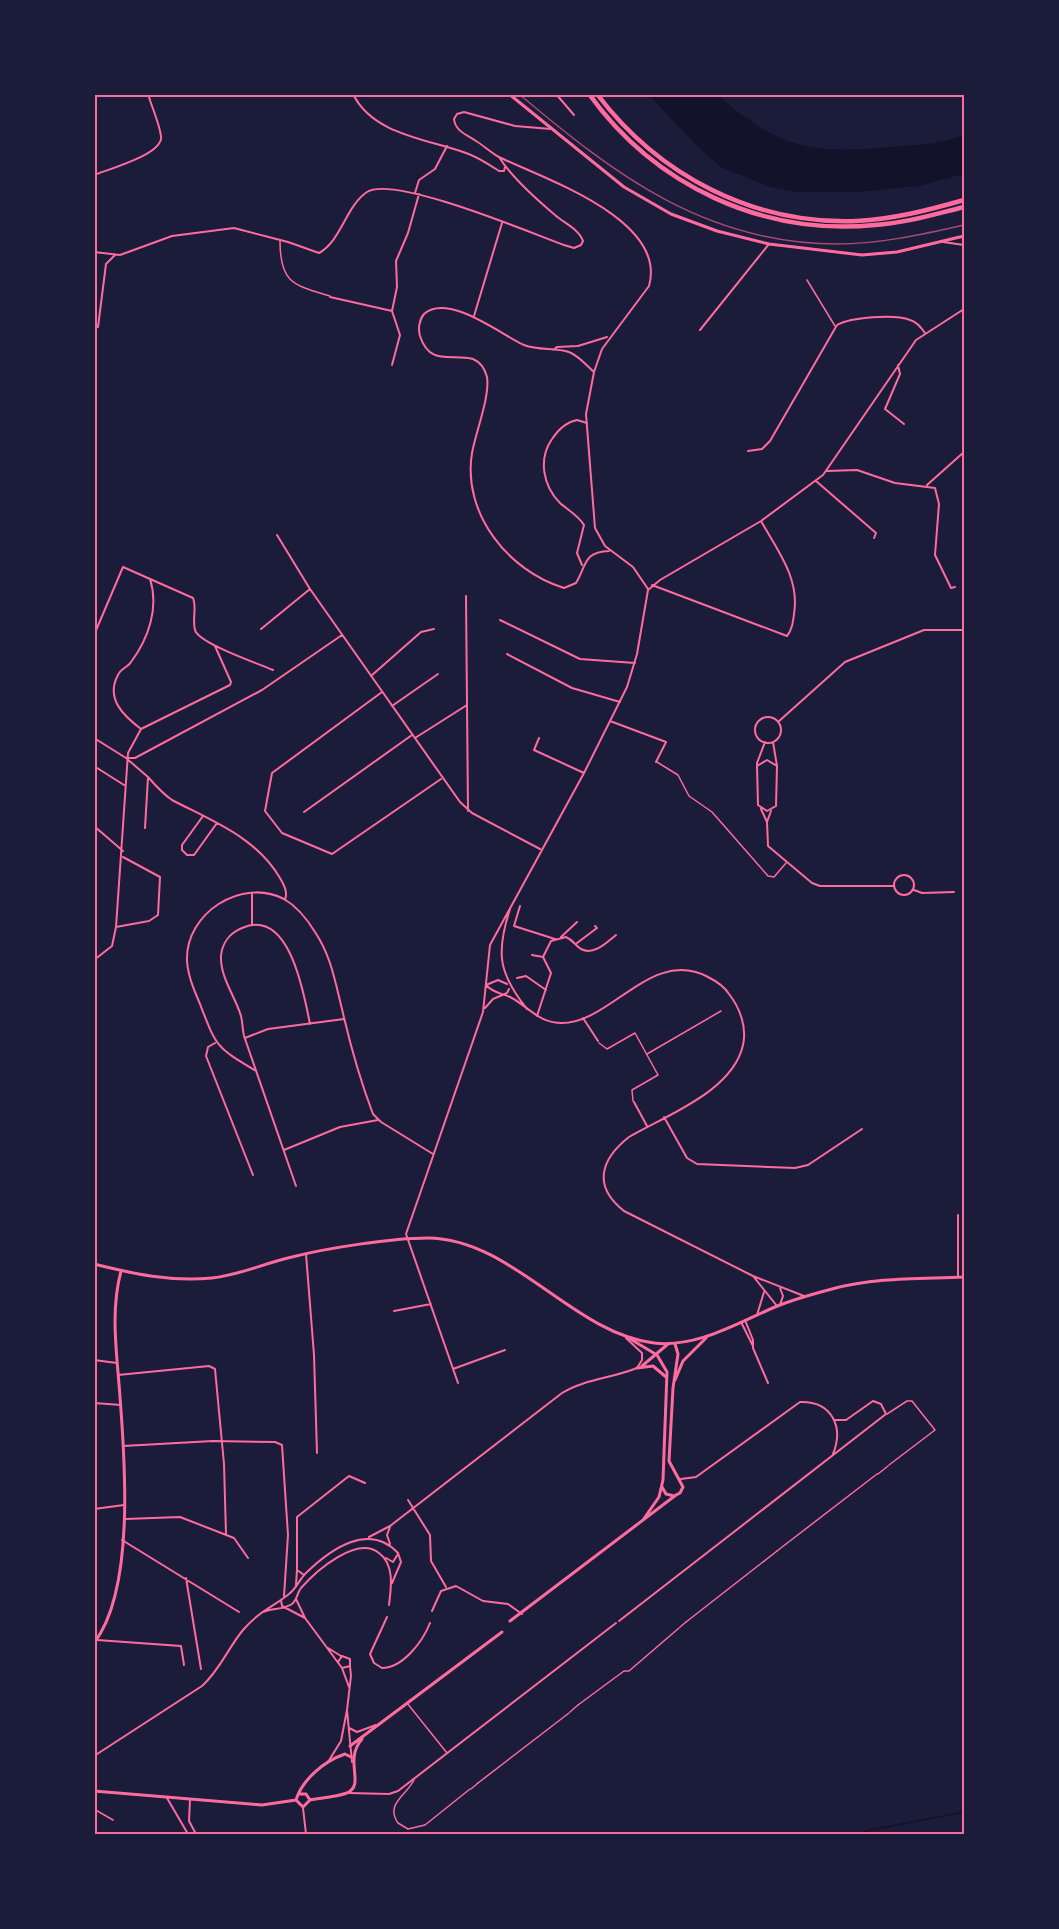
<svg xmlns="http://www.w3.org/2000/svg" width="1059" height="1929" viewBox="0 0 1059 1929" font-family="Commissioner,sans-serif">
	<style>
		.water { fill: #12122b }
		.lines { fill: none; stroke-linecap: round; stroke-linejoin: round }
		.stream { stroke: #12122b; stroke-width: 1.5 }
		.service { stroke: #ff6b9d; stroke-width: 1.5 }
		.pedestrian { stroke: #ff6b9d; stroke-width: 1.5 }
		.minor { stroke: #ff6b9d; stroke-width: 2 }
		.tertiary { stroke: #ff6b9d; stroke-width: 3 }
		.secondary { stroke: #ff6b9d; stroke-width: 3 }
		.motorway { stroke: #ff6b9d; stroke-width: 4.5 }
		.rail { stroke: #a44b75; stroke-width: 1.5 }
		.neatline { fill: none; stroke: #ff6b9d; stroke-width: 2 }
	</style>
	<rect width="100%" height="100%" fill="#1b1b3a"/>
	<path class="water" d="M649,95H718C778,149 813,154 891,147C915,145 942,144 964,135V174L918,186L858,192H797L770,187L721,167L697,146Z"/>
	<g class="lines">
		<path class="stream" d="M860,1834L870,1830L964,1812"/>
		<path class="service" d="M280,241C280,283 293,285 330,296
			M807,280L835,326
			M657,762L678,775L689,796L712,812L768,876L774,877L786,863
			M887,1414L907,1401H912L935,1430L889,1465
			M786,1544L877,1474
			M686,1622L777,1551
			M578,1705L624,1671H629L679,1628
			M414,1780C406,1796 385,1804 398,1823L408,1829L425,1825L470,1789
			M478,1783L569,1713
			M94,1809L113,1820"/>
		<path class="pedestrian" d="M599,1043L607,1049L635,1033L658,1075L632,1090L633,1101
			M647,1054L721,1011
			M878,1474L888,1466
			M777,1551L786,1544
			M680,1627L686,1622
			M407,1703L447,1753
			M570,1712L578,1705
			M471,1789L478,1783"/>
		<path class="minor" d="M353,94C373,135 428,139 466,153C478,157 488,164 499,171H504L505,167
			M556,94L574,115
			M551,129L515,126L464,112L457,114L454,119C455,131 467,135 476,141C483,145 491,153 499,157C542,178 668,219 649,286L602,349L594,372L586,414L595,528L605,546L633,567L648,589
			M94,175C109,169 164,154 161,136C159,122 152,108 148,94
			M415,193L419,180L435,169L447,146
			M943,242L964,245
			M94,252L120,255L172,236L234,228L288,242L319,253C341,241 346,206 367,192C394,175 531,233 564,245L574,248L581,245L583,241C579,229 564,223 555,215C536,199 512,178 499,157
			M330,297L392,311
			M474,316L502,223
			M94,326L98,327L106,264L115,255
			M700,330L769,244
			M553,350L557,347L578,346L607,337
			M392,365L400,335L392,311L397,287L396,261L408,233L419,194
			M898,365L900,374L885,409L904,424
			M594,372C586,365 579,356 569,352C555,347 539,351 524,345C503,336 448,292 424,314C419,320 418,329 420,336C430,367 452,353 473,359C480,362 485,369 487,377C490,397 476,431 472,453C462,513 508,571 564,588L576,583C587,565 583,552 609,551
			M748,451L762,449L770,441L837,325C851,317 895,314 910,320C917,322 921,327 925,333
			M827,471L857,470L895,483L935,488L939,504L935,555L951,588L955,587
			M816,481L876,533L874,538
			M927,485L964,452
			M277,535L310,589L460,802L472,813L540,849
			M582,565L577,553L584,525C579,516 568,510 560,503C543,486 538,459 552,439C558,430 566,422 577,420L587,423
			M652,585L787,636C792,630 793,622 794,614C800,579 778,551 761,521
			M466,596L468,811
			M500,620L580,659L635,663
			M261,629L310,589
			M94,635L123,567L193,598C197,608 192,620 195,630C198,643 259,664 273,670
			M507,654L572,688L620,702
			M371,676L421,632L434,629
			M382,692L272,773L265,811L282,833L332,854L441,779
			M392,706L438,674
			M755 730a13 13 0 1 1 26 0a13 13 0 1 1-26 0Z
			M610,721L666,742L656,762
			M778,722L845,662L924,630H964
			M141,729C124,716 105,699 118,675C120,669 128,667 131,662C149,638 159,607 150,579
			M94,738L126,758L148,777L145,828
			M415,738L467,705
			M539,738L534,750L584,773
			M773,742L777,766
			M126,758H135L262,690L342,635
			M94,766L124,785
			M757,766L767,760L777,766L776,806L767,811L758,805L757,766V763L765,742
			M148,777C155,785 163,794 172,800C212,821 256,837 280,878C284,885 288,892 285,900
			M761,809L767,822L771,811
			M304,812L412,735
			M203,816L182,845V850L187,855H194L217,823
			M767,822L768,846L812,883L820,886H893
			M94,826L123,851
			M894 885a10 10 0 1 1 20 0a10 10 0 1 1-20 0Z
			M914,890L922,893L954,892
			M252,893V925
			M520,906L514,926L555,939
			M510,909C496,952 498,973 527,1009
			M116,927L149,921L158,915L160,877L123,857
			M561,937L577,922
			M577,943L597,928L595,926
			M532,955L543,957
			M94,960L112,946L116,927L128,753L141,729L230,685L231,682L215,646
			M517,978L526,976L546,990
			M486,985C493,993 501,993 510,997C528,1006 538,1023 562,1023C611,1023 652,947 708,977C716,981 724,986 729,994C740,1008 747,1027 743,1045C733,1091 667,1115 629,1137C601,1159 592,1186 624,1211L753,1276L804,1296
			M486,985L498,980L507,984
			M485,1008L493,999L507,993L509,989
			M537,1016L551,973L543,957L551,941L566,937C573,940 575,945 581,949C594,956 607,942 616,935
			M583,1018L598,1041
			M245,1038L268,1029L344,1019
			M215,1043L208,1047L206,1056L253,1175
			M256,1071C216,1047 217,1048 200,1004C194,990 188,976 187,961C185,913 242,877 284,899C298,907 307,919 315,932C331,956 335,981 342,1009C350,1044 360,1080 373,1114L381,1122L433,1154
			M634,1102L647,1126
			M664,1117L687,1158L697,1164L795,1168L808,1165L862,1129
			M284,1150L340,1127L378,1120
			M296,1186L244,1036C242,1028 243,1020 240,1013C234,995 220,976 221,956C222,943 230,933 242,928C290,907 304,995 310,1024
			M958,1215V1277
			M306,1254L314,1355L317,1453
			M753,1276L777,1306
			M780,1288L783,1296L780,1305
			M394,1311L431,1304
			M757,1315L764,1292
			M745,1320L753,1340V1348L768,1383
			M741,1322L753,1346
			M94,1360L117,1363
			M453,1369L505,1350
			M118,1375L209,1366L215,1369L224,1464L226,1534
			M458,1383L406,1234L483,1012L490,945L584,773L627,687L637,654L648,590L660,580L761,521L823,475L916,340L964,309
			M94,1403L121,1405
			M123,1446L213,1441L275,1442L282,1445L288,1535L284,1596
			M681,1479L696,1477L800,1402C832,1401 844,1427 833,1454
			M408,1500L430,1535L431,1561L446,1587
			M94,1509L124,1505
			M125,1519L180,1517L234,1538L248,1558
			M369,1537L390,1526L562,1393C585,1379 613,1378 637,1368L642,1360V1353L626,1338
			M122,1540L239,1612
			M390,1544L387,1535L390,1527
			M386,1558L393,1562L398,1554
			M297,1570V1517L349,1476L365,1483
			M186,1578L201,1669
			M392,1583L401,1562L398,1553
			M296,1585L297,1570L304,1575
			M296,1599L305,1618L342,1668L349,1687
			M281,1600L282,1606L305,1618
			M432,1611L441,1591L456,1586L483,1601L508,1604L522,1614
			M261,1613C270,1608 283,1610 292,1604C297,1600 297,1593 301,1588C316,1571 357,1535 379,1553C395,1565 391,1588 389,1605
			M387,1617L370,1654L374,1663L382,1668C403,1668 423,1641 430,1623
			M619,1621L886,1414L881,1404L873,1401L846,1420H835
			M97,1640L181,1646L184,1665
			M328,1648L341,1656
			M338,1662L342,1656L350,1659V1666L342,1668
			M350,1666L351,1676L347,1710L352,1762
			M349,1728L357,1732L376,1725
			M94,1756L202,1686C220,1670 228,1648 243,1630C258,1612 273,1607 289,1594C297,1588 300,1578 307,1572C331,1549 369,1522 398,1553
			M328,1762L341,1741L347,1710
			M349,1793L389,1794L398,1791L616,1623
			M167,1798L188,1834
			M190,1799L189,1821L196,1834
			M303,1808L306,1834"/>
		<path class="tertiary" d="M627,1337L657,1355L667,1372L663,1480L659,1497L643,1520
			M642,1366L668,1344
			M637,1368L653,1366L666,1377
			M675,1380L683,1361L706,1338
			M662,1487L666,1494L674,1496L680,1493L683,1487L669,1461L673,1388L678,1354L675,1344
			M510,1621L676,1495
			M350,1746L502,1632
			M94,1791L262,1805L296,1800
			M300,1794H306L310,1800
			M296,1800C302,1780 324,1761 345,1754L351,1757
			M296,1800L303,1807L310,1800
			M310,1800C321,1798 336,1797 347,1793C366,1784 343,1761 362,1739"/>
		<path class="secondary" d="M509,94L624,187L671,214L717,231L769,244L862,255L897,252L964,236
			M94,1264C134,1274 170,1282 212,1278C240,1275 265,1263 292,1257C327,1248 392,1238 428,1238C513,1239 572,1333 654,1343C697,1348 737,1323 775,1307C794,1299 813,1294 832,1289C876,1277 920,1279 964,1277
			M94,1643C135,1590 125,1461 120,1397C117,1354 110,1312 121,1271"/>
		<path class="motorway" d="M589,94C655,186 763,236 875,225C906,223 935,214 964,207
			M597,94C659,176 754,225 857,221C894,219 929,210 964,200"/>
		<path class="rail" d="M519,94C615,175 706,244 838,244C881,244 923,234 964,225"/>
	</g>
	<rect width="1059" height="1929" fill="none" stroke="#1b1b3a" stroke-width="192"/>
	<rect x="96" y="96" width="867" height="1737" class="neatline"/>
</svg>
